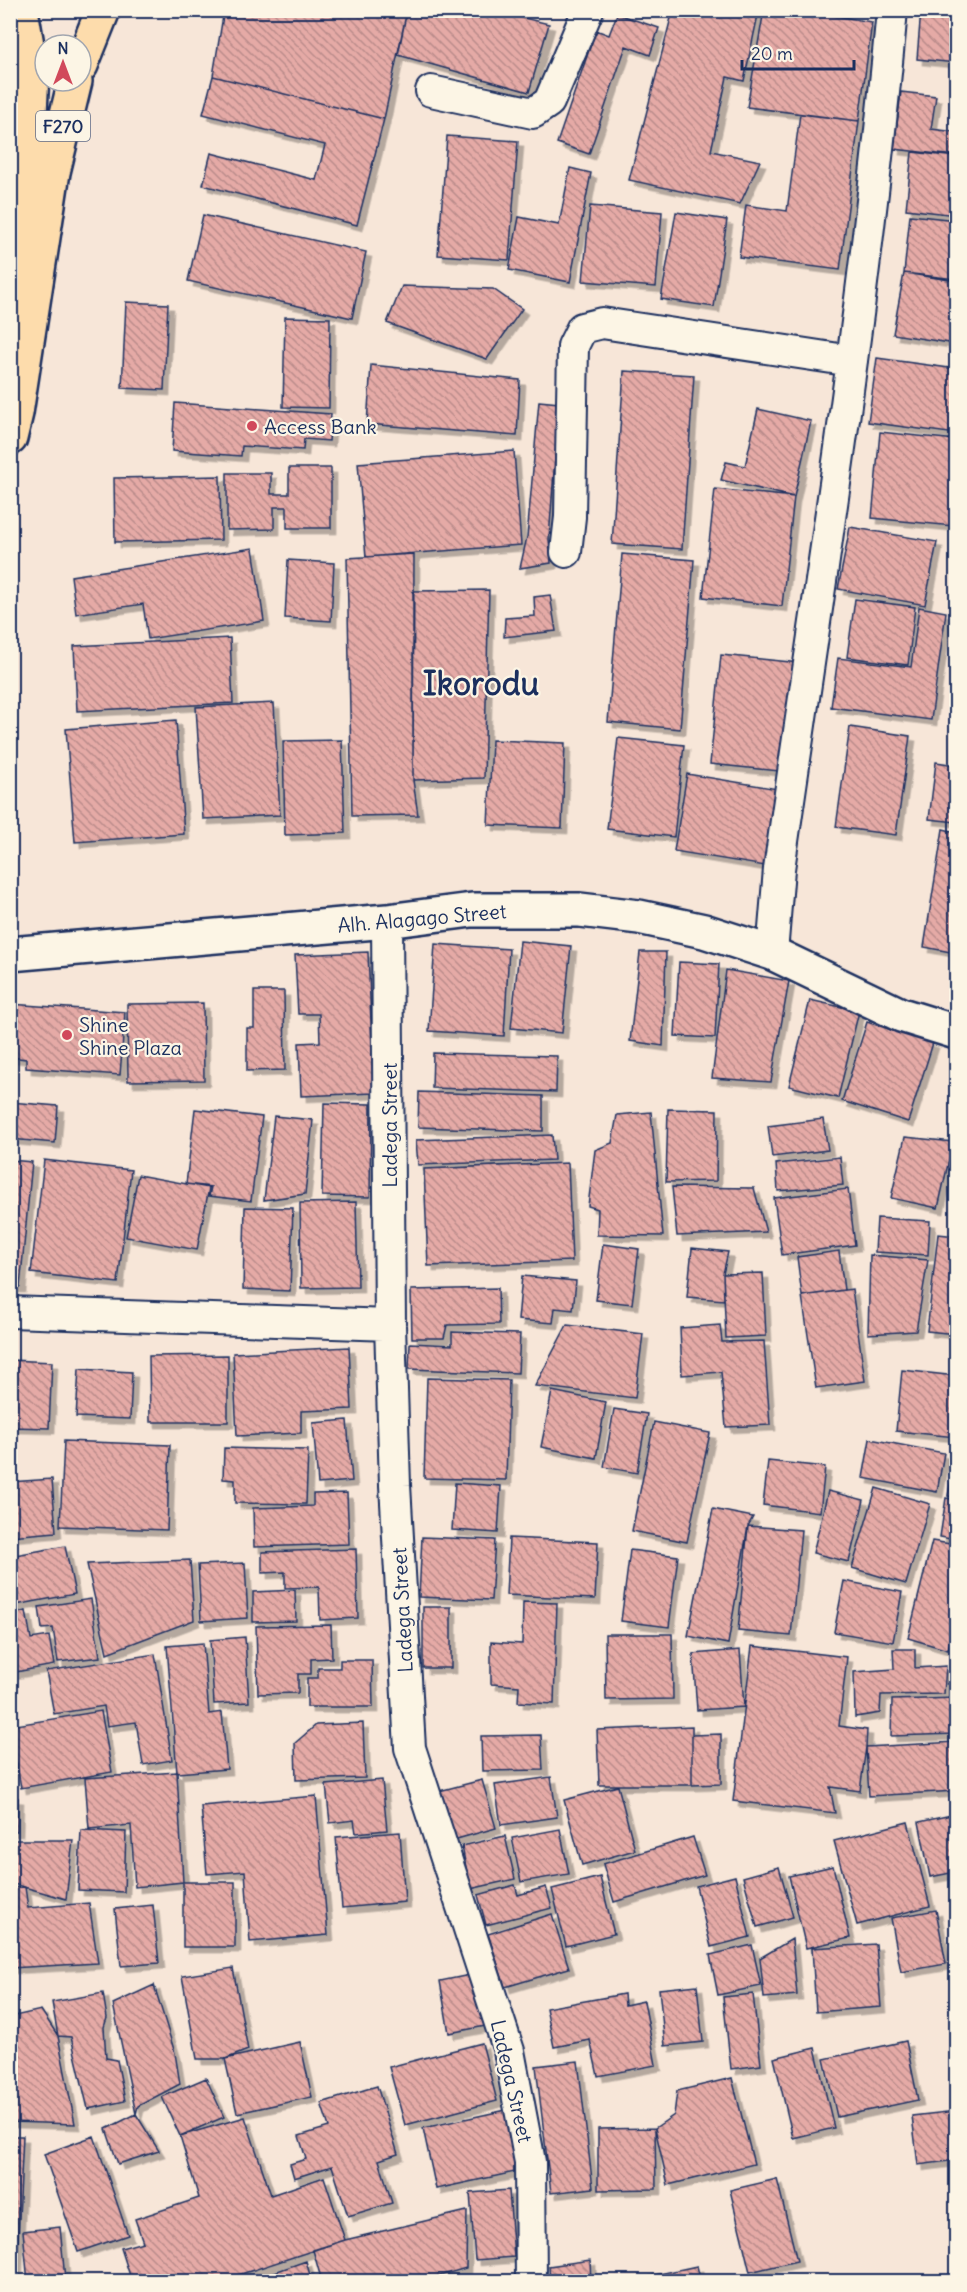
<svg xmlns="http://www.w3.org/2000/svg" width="967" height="2292" viewBox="0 0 967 2292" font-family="Delius,sans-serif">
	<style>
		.building { fill: url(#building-back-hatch); stroke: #1b2f5e; stroke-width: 1.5; filter: url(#shadow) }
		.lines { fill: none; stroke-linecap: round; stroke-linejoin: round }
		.street-casing { stroke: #1b2f5e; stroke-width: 34 }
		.secondary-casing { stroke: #1b2f5e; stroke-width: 38 }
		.primary-casing { stroke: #1b2f5e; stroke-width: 38 }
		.street { stroke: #fcf5e5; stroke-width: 30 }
		.secondary { stroke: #fcf5e5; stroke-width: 33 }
		.primary { stroke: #fddcac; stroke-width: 33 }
		.poi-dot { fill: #d1495b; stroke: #fcf5e5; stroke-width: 2 }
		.labels { text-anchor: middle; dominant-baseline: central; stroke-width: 4.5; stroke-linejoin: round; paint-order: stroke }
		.shield { fill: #fcf5e5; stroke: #5e6a86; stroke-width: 1.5 }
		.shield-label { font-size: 18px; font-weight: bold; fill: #1b2f5e }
		.poi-label { font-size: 20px; fill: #1b2f5e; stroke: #fcf5e5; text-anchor: start }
		.street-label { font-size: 20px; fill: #1b2f5e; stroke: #fcf5e5 }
		.town-label { font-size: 32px; font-weight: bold; fill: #1b2f5e; stroke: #fcf5e5 }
	</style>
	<defs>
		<pattern id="building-back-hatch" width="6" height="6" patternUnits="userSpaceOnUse" patternTransform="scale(1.5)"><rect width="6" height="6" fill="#e5aaa6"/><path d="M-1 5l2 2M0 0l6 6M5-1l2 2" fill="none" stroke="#b98b8a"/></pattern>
		<filter id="shadow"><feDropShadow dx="5.5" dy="5.5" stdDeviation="0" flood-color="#0004"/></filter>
	</defs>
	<rect width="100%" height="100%" fill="#f7e6d8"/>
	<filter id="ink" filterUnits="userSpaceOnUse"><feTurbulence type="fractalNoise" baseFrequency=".0167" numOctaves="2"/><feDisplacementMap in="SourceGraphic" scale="12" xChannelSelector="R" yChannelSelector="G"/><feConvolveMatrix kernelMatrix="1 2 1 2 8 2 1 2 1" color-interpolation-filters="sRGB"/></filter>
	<g filter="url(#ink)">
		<path class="building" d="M224,10H407L384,119L213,76Z
			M407,10H491L549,24L529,92L398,55Z
			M673,10H759L744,81L727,77L711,151L760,161L740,204L629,180Z
			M764,10H801L872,22L859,121L747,107Z
			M921,10H956V63L917,59Z
			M617,14L659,28L650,55L626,46L589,154L557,143L596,30L609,35Z
			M213,76L384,119L357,225L203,185L211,153L316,180L325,145L203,114Z
			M901,92L936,96L931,129L956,132V156L894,149Z
			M800,114L859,121L840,270L739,257L746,205L787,211Z
			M447,136L518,141L509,260L438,255Z
			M912,152L956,157V215L906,209Z
			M570,168L591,173L570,282L509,270L519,217L559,225Z
			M590,206L662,212L656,287L583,281Z
			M676,212L727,220L714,307L661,299Z
			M203,215L366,252L352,318L188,281Z
			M910,215L956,220V279L904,273Z
			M904,273L956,281V344L893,334Z
			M402,286L493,289L522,309L487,359L387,323Z
			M126,302L168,304L164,390L122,388Z
			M285,317L330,318L329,408L283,407Z
			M877,358L956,369V434L868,422Z
			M371,365L520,380L517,436L367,424Z
			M624,371L694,375L682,549L612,544Z
			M539,401L559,403L549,539L551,563L520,568L527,537Z
			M175,403L331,414L329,441L304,439L303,450L242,446L241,456L172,451Z
			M758,409L811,421L794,497L721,480L726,462L745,466Z
			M880,432L956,440V484L953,526L872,518Z
			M514,451L521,545L366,557L358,463Z
			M289,468H331V528H287V507H274V529L227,530V473H271V494H289Z
			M220,476L221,540L115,542L114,478Z
			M715,489L794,497L782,606L703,597Z
			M850,527L937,542L925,605L838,589Z
			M253,548L264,621L148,639L143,604L76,614L71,576Z
			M414,554L413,780L418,815L352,816L347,558Z
			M622,554L694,560L680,729L608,722Z
			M288,560L334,563L331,621L285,618Z
			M489,590L484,778L413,780V591Z
			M550,595L556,631L504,637L505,618L535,616L534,597Z
			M855,599L915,607L908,665L847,657Z
			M919,607L946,612L931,720L831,707L838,658L911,667Z
			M230,638L233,703L77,711L74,646Z
			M721,655L800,663L789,772L710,764Z
			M274,703L280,815L203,819L196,707Z
			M176,720L184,834L75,842L66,729Z
			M850,727L910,736L896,835L836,827Z
			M618,738L684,745L674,837L607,829Z
			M342,740L345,833L285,835L283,741Z
			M492,740L565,743L562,828L488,825Z
			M936,762L956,765V822L929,819Z
			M687,774L778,789L765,866L674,851Z
			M943,829L956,832V953L924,947Z
			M520,941L571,946L562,1033L511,1028Z
			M435,944L509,949L504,1036L429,1031Z
			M368,952L374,1093L301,1096L299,1043L320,1042L319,1014H298L295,955Z
			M640,952H666L663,1046L630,1041Z
			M679,962L719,964L715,1038L675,1036Z
			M726,970L789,981L771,1082L712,1078Z
			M254,991H284L285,1070L247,1071V1028H254Z
			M810,1000L859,1011L838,1098L789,1086Z
			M203,1003L204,1080L128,1081L127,1004Z
			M10,1004L125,1012L120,1075L26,1068V1059L10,1057Z
			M867,1022L933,1043L908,1122L842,1101Z
			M433,1053L557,1056L556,1092L432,1088Z
			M419,1092L543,1096V1131L418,1127Z
			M10,1102L58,1106L55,1143L10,1139Z
			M324,1103L371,1104L370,1197L322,1196Z
			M195,1109L262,1117L251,1201L209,1196L211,1187L186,1184Z
			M668,1109L717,1110L716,1181L666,1182Z
			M651,1112L663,1236L597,1235L598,1209L588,1206L595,1150L612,1143L617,1115Z
			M274,1116L313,1120L305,1194L264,1200Z
			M823,1119L828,1150L772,1157L768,1126Z
			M552,1135L554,1160L418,1165L416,1140Z
			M905,1137L953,1142L938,1208L891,1198Z
			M840,1157L843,1185L778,1191L776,1164Z
			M10,1160L32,1162L20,1287H10Z
			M44,1160L131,1170L118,1283L31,1273Z
			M568,1163L572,1261L428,1266L424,1169Z
			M138,1175L209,1188L197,1250L126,1237Z
			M672,1187L754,1188L766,1232L677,1236Z
			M848,1189L855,1245L782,1255L774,1198Z
			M356,1202L358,1287L301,1288L300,1203Z
			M245,1207L293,1208L290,1291L243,1289Z
			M877,1218L930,1221L928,1255L875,1252Z
			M938,1234L956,1236V1334L927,1331Z
			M603,1244L639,1249L632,1304L596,1300Z
			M692,1248L728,1252L723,1274L724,1300L687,1297Z
			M839,1251L844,1290L802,1296L797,1257Z
			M870,1255L928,1260L916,1331L868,1334Z
			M763,1273L766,1336L726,1338L723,1274Z
			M522,1276L576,1281L573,1310L555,1308L553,1323L518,1320Z
			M498,1288L499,1324L447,1325L444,1338H412L411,1290Z
			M852,1289L865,1381L816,1388L802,1296Z
			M567,1325L643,1334L635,1398L535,1386Z
			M720,1325L722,1342L764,1341L770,1425L726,1427L721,1372L682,1375L680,1328Z
			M452,1332L520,1334L518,1373L409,1369L410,1343L452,1345Z
			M349,1347L352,1409L301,1411V1433L237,1436L233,1353Z
			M228,1355V1422H150L149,1356Z
			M10,1360L52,1362L49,1428L10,1427Z
			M79,1369L132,1372L130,1419L76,1417Z
			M902,1370L956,1376V1437L896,1431Z
			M427,1378L509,1380L506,1480L424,1478Z
			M552,1391L606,1402L596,1458L541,1447Z
			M614,1409L647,1414L637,1473L604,1467Z
			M347,1420L352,1481L318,1484L313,1423Z
			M654,1422L710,1433L687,1542L632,1531Z
			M870,1439L944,1453L937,1492L863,1478Z
			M64,1441L170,1445L167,1530L60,1526Z
			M224,1448L308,1450L306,1504L235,1503V1480L223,1479Z
			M956,1450V1498L948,1496Z
			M768,1461L825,1467L820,1512L763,1505Z
			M52,1479L56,1532L10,1536V1482Z
			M455,1483L501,1486L498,1533L452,1530Z
			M876,1488L930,1504L906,1584L852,1568Z
			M828,1491L864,1500L849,1562L813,1553Z
			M347,1493L349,1544L254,1547L253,1508L313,1506V1494Z
			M946,1498L956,1500V1540L940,1537Z
			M713,1509L753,1517L748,1526L728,1644L688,1636Z
			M748,1526L801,1530L791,1636L738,1631Z
			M422,1537L495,1540L491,1600L419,1597Z
			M509,1538L598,1542L595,1599L506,1595Z
			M932,1541L956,1545V1615L948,1650L908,1638Z
			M65,1546L75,1594L10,1606V1556Z
			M356,1549L358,1618L320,1620L319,1587L285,1588V1572L262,1573V1552Z
			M630,1550L678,1556L669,1627L621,1621Z
			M190,1560L194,1620L107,1653L87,1564Z
			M245,1563L248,1618L201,1621L198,1565Z
			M844,1581L902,1592L893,1642L834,1632Z
			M295,1590L296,1621L253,1622V1592Z
			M91,1599L100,1657L58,1662L53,1628L42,1629L39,1607Z
			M523,1602L557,1603L554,1704L518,1702L519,1686L491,1684V1642L522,1644Z
			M423,1607H451V1668H423Z
			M26,1611L31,1639L49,1636L54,1665L10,1673V1614Z
			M331,1625L332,1658L311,1659V1674H298V1693L258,1694L256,1626Z
			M956,1633V1686L948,1684Z
			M605,1634H672L673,1699L606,1700Z
			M245,1637L249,1702L214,1704L210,1640Z
			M203,1643L209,1714L222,1712L227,1769L177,1773L167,1646Z
			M752,1646L847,1657L839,1726L867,1730L866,1747L860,1791L830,1787L835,1813L733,1801Z
			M893,1649H915V1668L946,1666L944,1694L881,1695L880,1713L855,1717L854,1672L894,1669Z
			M740,1650L744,1707L697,1710L693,1654Z
			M155,1654L172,1760L143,1765L136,1722L107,1726L104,1706L54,1714L46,1671Z
			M340,1660H372L373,1707H307V1678H318V1668H340Z
			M956,1698V1734L891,1736L892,1700Z
			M101,1711L112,1772L21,1788L10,1726Z
			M363,1723L365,1778L296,1780L295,1743L316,1725Z
			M692,1726V1785H599L597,1730Z
			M721,1734V1784L692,1785V1735Z
			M541,1735L543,1770L482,1771L481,1736Z
			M956,1742V1791L869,1796L866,1747Z
			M177,1772L183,1882L135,1887L131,1825L89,1829L85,1778Z
			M551,1777L557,1817L501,1825L495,1785Z
			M382,1780L387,1830L356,1833L354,1820L330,1823L326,1785Z
			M482,1780L496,1828L453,1840L439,1791Z
			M618,1786L635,1850L582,1865L564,1800Z
			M316,1796L328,1935L250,1942L245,1871L207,1874L201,1806Z
			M10,1797L18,1798L17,1831H10Z
			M956,1814V1872L930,1877L919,1822Z
			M908,1822L930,1906L857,1925L834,1841Z
			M560,1829L569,1874L521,1882L512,1838Z
			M81,1830L126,1832L124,1892L78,1890Z
			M400,1832L405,1902L342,1908L336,1837Z
			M505,1836L515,1879L470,1889L462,1846Z
			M693,1837L705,1875L614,1902L603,1864Z
			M10,1840H73L66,1899L10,1883Z
			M833,1866L850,1938L806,1948L789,1876Z
			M779,1867L793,1917L757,1927L743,1877Z
			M735,1876L750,1937L711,1947L696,1886Z
			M600,1877L614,1934L566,1946L552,1889Z
			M183,1882H235V1947H183Z
			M515,1885L518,1895L546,1887L552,1908L486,1925L478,1895Z
			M25,1887L28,1908L89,1903L98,1963L10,1968V1888Z
			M153,1905L159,1963L121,1966L115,1909Z
			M936,1910L946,1964L901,1972L891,1918Z
			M552,1914L569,1968L505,1987L488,1934Z
			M792,1939L797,1995L764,1998L760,1958Z
			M876,1944L881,2007L816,2012L812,1948Z
			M752,1945L761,1986L718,1995L710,1955Z
			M233,1968L248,2050L225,2059H197L182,1976Z
			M480,1973L491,2025L449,2033L440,1981Z
			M154,1985L175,2053L180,2084L138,2106L136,2114L113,2004Z
			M697,1985L703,2042L665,2046L659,1989Z
			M103,1993L107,2018L104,2027L106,2058L117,2060L125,2101L88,2109L71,2037L58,2036L52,2002Z
			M624,1994L625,2005L644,2001L656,2065L598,2076L590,2040L554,2047L546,2008Z
			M753,1994L761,2065L731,2069L723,1997Z
			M41,2010L58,2036L75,2124L10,2122V2017Z
			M906,2041L918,2100L837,2117L824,2059Z
			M300,2042L312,2097L237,2113L225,2059Z
			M482,2043L497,2101L405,2125L389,2067Z
			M815,2048L834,2128L793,2138L774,2058Z
			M578,2061L593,2188L551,2193L536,2066Z
			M206,2078L224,2117L180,2136L162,2097Z
			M732,2078L754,2164L668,2185L655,2128L674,2115L677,2091Z
			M377,2086L398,2154L379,2160L392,2203L348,2216L332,2166L294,2178L290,2164L306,2159L299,2136L329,2127L321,2103Z
			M511,2109L524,2170L436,2189L423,2128Z
			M956,2111V2160L918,2165L912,2116Z
			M136,2114L159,2151L118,2164L106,2129Z
			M245,2117L271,2195L324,2177L345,2240L217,2282H132L121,2248L143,2242L135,2219L199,2198L180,2136Z
			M655,2128L656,2189L598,2190V2129Z
			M10,2136H23L16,2280H10Z
			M94,2136L128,2235L78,2252L44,2154Z
			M777,2179L797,2261L750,2272L730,2190Z
			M509,2190L514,2257L475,2260L470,2193Z
			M467,2211L466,2268L419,2282H322L313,2250L345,2240Z
			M60,2227L65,2279L28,2282L23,2231Z
			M590,2260L591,2282H550L549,2266Z
			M306,2261L312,2282H246Z
			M697,2266L701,2282H651L650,2276Z"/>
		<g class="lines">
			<defs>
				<path id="street" d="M431,91L533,113L549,102L588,10
					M566,552L570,517L573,346L582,328L602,323L852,361
					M387,921L390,1325L395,1485L410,1748L509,2051L530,2162L531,2282
					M772,953L779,869C820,583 866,298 892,10
					M10,1312L390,1325"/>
				<path id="secondary" d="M10,954L387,921L472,910H580L639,917L704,931L772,953L901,1015L956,1032"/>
				<path id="primary" d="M81,65L103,10
					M10,274L27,171L32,74L21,10
					M10,438L16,413L53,172L75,81"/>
			</defs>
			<use href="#street" class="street-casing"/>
			<use href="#secondary" class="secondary-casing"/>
			<use href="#primary" class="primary-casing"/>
			<use href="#street" class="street"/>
			<use href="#secondary" class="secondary"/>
			<use href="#primary" class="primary"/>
		</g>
	</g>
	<g class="poi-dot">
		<circle cx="252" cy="426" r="6"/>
		<circle cx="67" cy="1035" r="6"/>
	</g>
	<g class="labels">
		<rect class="shield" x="36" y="111" width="54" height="30" rx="4.5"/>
		<g class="shield-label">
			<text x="63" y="126">F270</text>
		</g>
		<g class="poi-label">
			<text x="264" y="426">Access Bank</text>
			<text x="79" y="1024">Shine<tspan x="79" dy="23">Shine Plaza</tspan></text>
		</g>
		<g class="street-label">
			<text transform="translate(422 918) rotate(-5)">Alh. Alagago Street</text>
			<text transform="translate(389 1125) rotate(-90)">Ladega Street</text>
			<text transform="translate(402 1610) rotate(-93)">Ladega Street</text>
			<text transform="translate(512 2081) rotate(77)">Ladega Street</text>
		</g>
		<g class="town-label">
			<text x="481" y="683">Ikorodu</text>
		</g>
	</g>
	<rect width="967" height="2292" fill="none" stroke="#fcf5e5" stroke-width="36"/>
	<rect x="18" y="18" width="931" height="2256" fill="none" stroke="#1b2f5e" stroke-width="2" filter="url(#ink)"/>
	<g transform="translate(63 63)"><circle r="28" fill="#fcf5e5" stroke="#a2a6af" stroke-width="1.5"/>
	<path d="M0-4.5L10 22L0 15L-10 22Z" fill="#d1495b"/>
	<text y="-9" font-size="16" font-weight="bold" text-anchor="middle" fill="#1b2f5e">N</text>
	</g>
	<path d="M742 60v9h112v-9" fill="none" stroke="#1b2f5e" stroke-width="3"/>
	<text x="751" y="60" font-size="18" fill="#1b2f5e" stroke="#fcf5e5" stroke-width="4.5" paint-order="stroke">20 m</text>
</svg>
